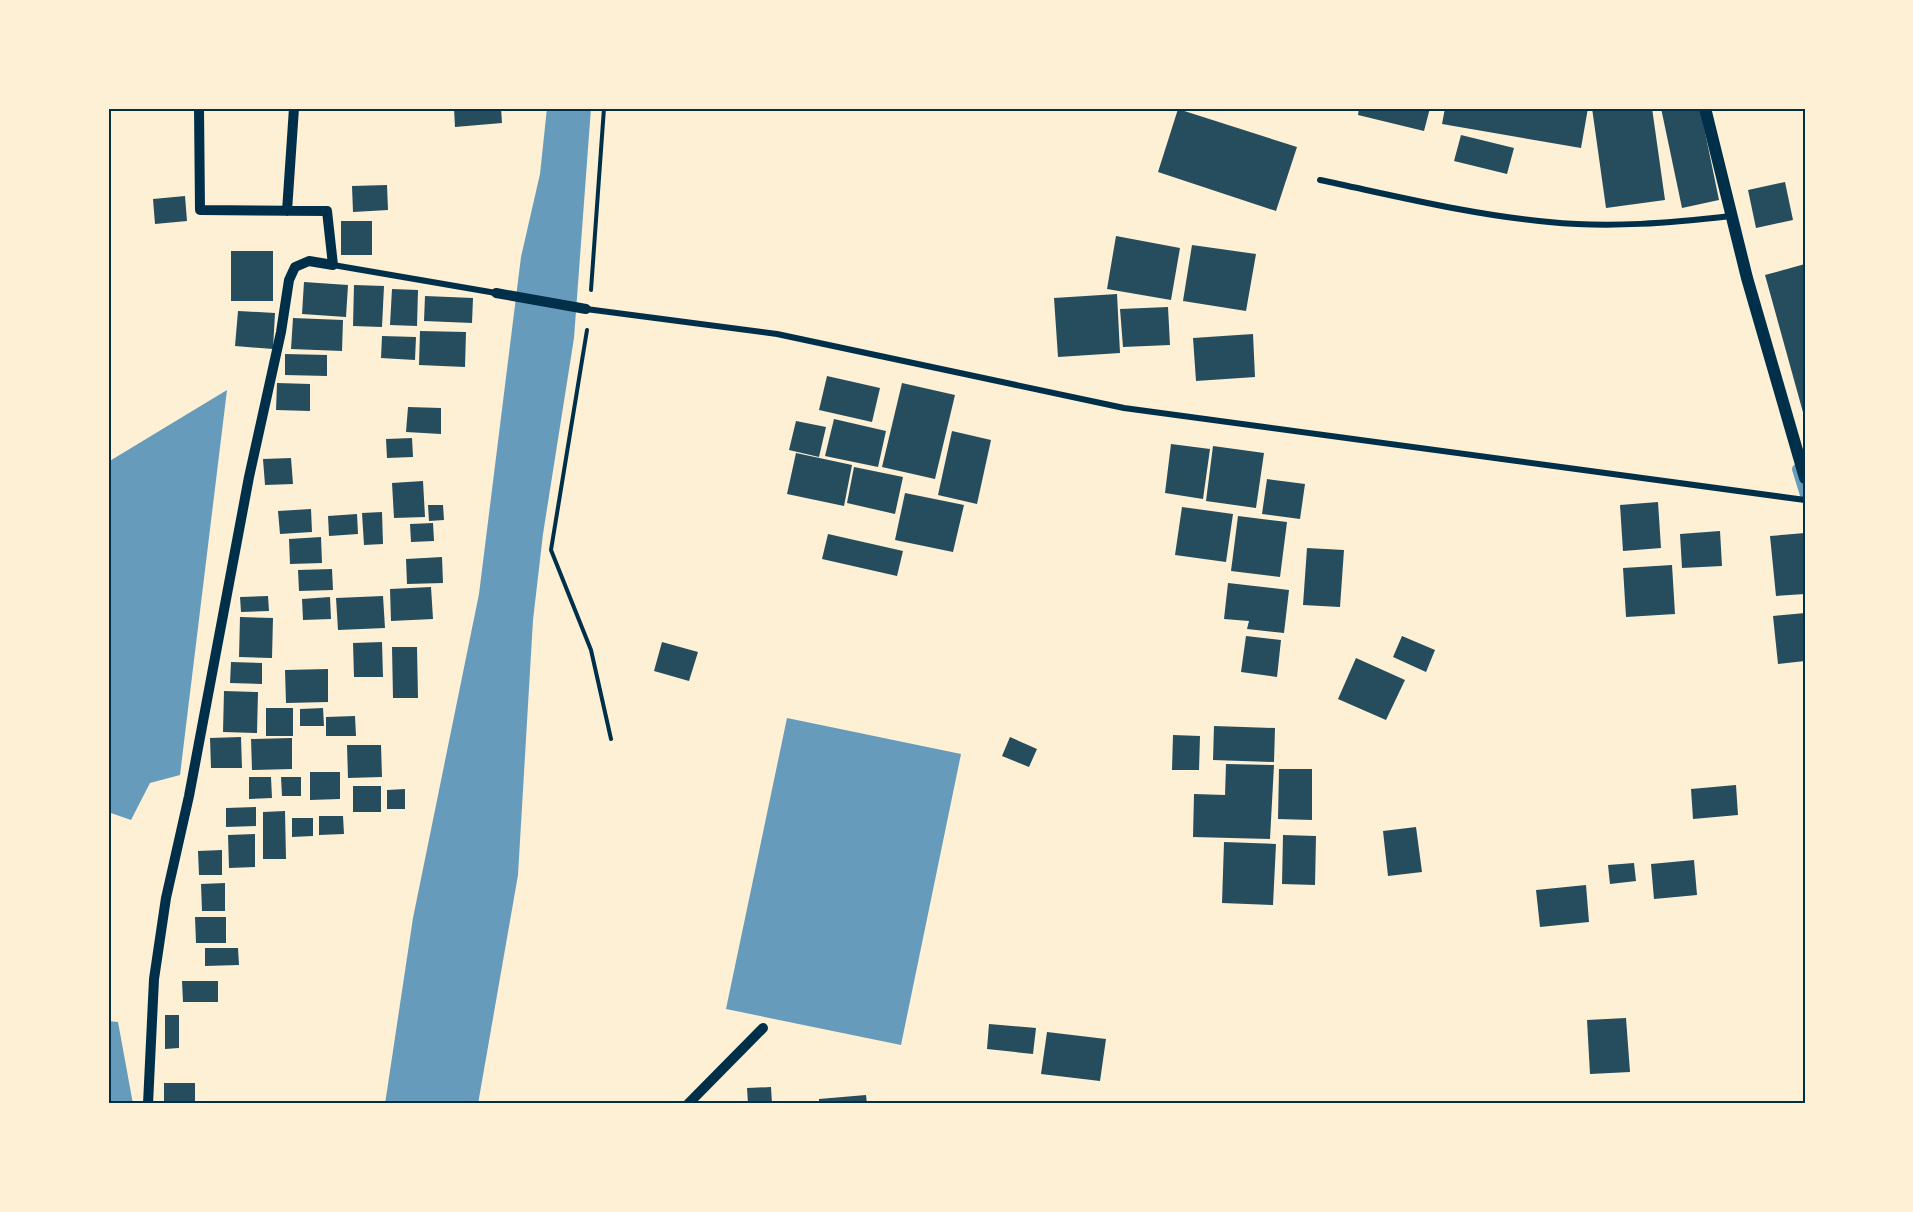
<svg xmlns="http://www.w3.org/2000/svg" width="1913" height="1212" viewBox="0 0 1913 1212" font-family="'Archivo Narrow',sans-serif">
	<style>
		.water { fill: #669bbc }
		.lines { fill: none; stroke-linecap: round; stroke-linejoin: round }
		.stream { stroke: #669bbc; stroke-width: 10 }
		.building { fill: #264d5e }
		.path { stroke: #003049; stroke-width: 4 }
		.minor { stroke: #003049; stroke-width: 6 }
		.tertiary { stroke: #003049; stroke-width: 10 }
		.secondary { stroke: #003049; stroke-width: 12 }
		.neatline { fill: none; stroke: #003049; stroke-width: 2 }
	</style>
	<rect width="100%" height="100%" fill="#fdf0d5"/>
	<path class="water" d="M547,108H591L574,338L543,534L533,620L518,875L478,1104H385L413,918L479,594L521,257L540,174Z
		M227,390L180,775L150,783L131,820L108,812V462Z
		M787,718L961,754L901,1045L726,1009Z
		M108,1021L118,1022L133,1104H108Z"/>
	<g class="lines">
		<path class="stream" d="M1797,469L1805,495"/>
	</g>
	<path class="building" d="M454,108H501L502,123L455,127Z
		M1359,108H1430L1424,131L1358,115Z
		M1445,108H1588L1581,148L1442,124Z
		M1592,108H1652L1665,200L1606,208Z
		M1661,108H1700L1719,200L1682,208Z
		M1178,109L1297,147L1276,211L1158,172Z
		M1461,135L1514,148L1507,174L1454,161Z
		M1785,182L1793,220L1756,228L1748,190Z
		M387,185L388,210L353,212L352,186Z
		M185,196L187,221L155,224L153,199Z
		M341,221H372V255H341Z
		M1116,236L1180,248L1171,300L1107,289Z
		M1192,245L1256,254L1246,311L1183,301Z
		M231,251H273V301H231Z
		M1805,264V416H1804L1765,275Z
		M304,282L348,285L346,317L302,314Z
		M354,285L384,286L382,327L353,326Z
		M392,289L418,290L417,326L390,325Z
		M1117,294L1120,353L1058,357L1054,298Z
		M425,296L473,298L472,323L424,321Z
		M1168,307L1170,345L1123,347L1120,309Z
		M238,311L275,313L273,349L235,346Z
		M293,318L343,320L342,351L291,349Z
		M420,331L466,332L465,367L419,365Z
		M1253,334L1255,377L1196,381L1193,338Z
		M382,336L416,337L415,360L381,358Z
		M285,354L327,355V376L285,375Z
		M827,376L880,388L872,422L819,410Z
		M277,383L310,384V411L276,410Z
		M902,383L955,395L935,479L882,467Z
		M408,407L441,408V434L406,432Z
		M834,419L886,431L878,467L825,456Z
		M796,421L826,427L819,457L789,450Z
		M952,431L991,440L977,504L938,495Z
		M412,438L413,457L387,458L386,439Z
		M1171,444L1210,449L1203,499L1165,493Z
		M1213,446L1264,453L1256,508L1206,501Z
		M796,453L852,465L844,506L787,494Z
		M291,458L293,484L265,485L263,459Z
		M854,467L903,477L895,514L847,503Z
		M1267,479L1305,484L1300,519L1262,514Z
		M423,481L425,517L394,518L392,483Z
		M905,493L964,505L953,552L895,540Z
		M1658,502L1661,548L1623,551L1620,505Z
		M428,505H443L444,520L429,521Z
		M1182,507L1233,514L1226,562L1175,555Z
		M311,509L312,532L280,534L278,511Z
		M382,512L383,544L364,545L362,513Z
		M357,514L358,534L329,536L328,516Z
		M1238,516L1287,522L1280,577L1231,571Z
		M433,523L434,541L411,542L410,524Z
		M1720,531L1722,566L1682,568L1680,534Z
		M1805,533V594L1776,596L1770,536Z
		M828,534L903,551L897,576L822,559Z
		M321,537L322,563L290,564L289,539Z
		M1307,548L1344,550L1340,607L1303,605Z
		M442,557L443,583L407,584L406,559Z
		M1672,565L1675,614L1626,617L1623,568Z
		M332,569L333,590L299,591L298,570Z
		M1228,583L1289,590L1284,633L1247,629L1249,621L1224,619Z
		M431,587L433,619L391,621L390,589Z
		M268,596L269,611L241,612L240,597Z
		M383,596L385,628L338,630L336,598Z
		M330,597L331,619L303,620L302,599Z
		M1805,613V661L1778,664L1773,616Z
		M240,617L273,618L272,658L239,657Z
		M1246,636L1281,640L1277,677L1241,672Z
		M1402,636L1435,650L1426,672L1393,657Z
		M382,642L383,677H354L353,643Z
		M662,642L698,652L689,681L654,671Z
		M392,647H417L418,698H393Z
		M1356,658L1405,680L1386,720L1338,699Z
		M231,662L262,663V684L230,683Z
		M328,669V702L286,703L285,670Z
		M224,691L258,692L257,733L223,732Z
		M266,708H293V736H266Z
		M323,708L324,726H300V709Z
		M355,716L356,736H326V717Z
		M1214,726L1275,728L1274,762L1213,760Z
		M1173,735L1200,736L1199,770H1172Z
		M241,737L242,768H211L210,738Z
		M1010,737L1037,749L1029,767L1002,756Z
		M292,738V769L252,770L251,739Z
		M347,745H381L382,777L348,778Z
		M1226,764L1274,765L1270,839L1193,837L1194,794L1225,795Z
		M1279,769H1312V820L1278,819Z
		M310,772H340V799L310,800Z
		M249,777H271L272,798L249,799Z
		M281,777H301V796H282Z
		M1736,785L1738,815L1693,819L1691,789Z
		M353,786H381V812H353Z
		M405,789V809H387V790Z
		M256,807V826L226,827V808Z
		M285,811L286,859H263V812Z
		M319,816H343L344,834L319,835Z
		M292,818H313V836L292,837Z
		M1416,827L1422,872L1388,876L1383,831Z
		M255,834V867L229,868L228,835Z
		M1283,835L1316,836L1315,885L1282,884Z
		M1224,842L1276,844L1273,905L1222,903Z
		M222,850V875H199L198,851Z
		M1694,860L1697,895L1654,899L1651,864Z
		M1634,863L1636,881L1610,884L1608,865Z
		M225,883V911H202L201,884Z
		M1586,885L1589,922L1540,927L1536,890Z
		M195,917H226V943H196Z
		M205,948H238L239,965L205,966Z
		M182,981H218V1002H183Z
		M165,1015H179V1048L165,1049Z
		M1626,1018L1630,1072L1590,1074L1587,1020Z
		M989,1024L1036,1028L1033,1054L987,1049Z
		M1047,1032L1106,1039L1100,1081L1041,1074Z
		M164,1083H195V1104H164Z
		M771,1087L772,1104H748L747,1088Z
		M866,1095L867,1104H819V1099Z"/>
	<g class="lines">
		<path class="path" d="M591,290L604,108
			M587,330L551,550L591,650L611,739"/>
		<path class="minor" d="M1320,180C1396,196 1472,215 1549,222C1610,228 1671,223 1731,216
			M333,265L496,293
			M586,309L777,334L1124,408L1805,500"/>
		<path class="tertiary" d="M287,211L294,108
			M496,293L586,309
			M148,1104L154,979L166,898L189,796L249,477L281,332L289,280L295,267L309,261L333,265L327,211L200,210L199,108
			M688,1104L763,1028"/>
		<path class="secondary" d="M1705,108L1747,278L1805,478"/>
	</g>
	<rect width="1913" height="1212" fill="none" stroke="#fdf0d5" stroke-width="219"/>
	<rect x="110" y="110" width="1694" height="992" class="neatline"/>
</svg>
